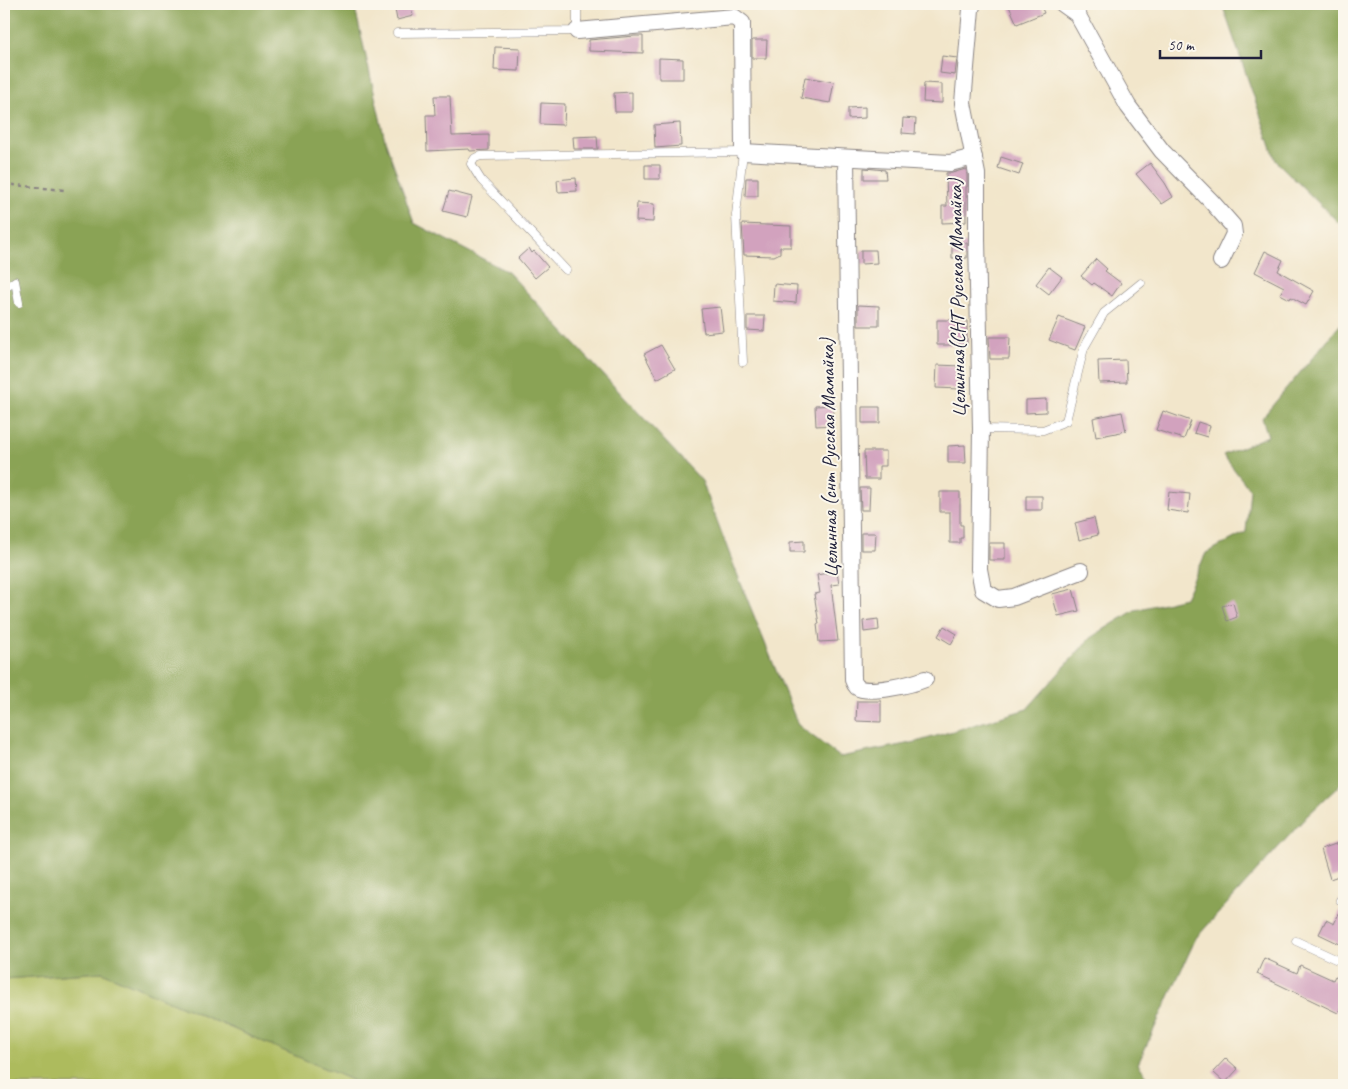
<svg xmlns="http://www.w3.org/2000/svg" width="1348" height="1089" viewBox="0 0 1348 1089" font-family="Caveat,sans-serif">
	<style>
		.green { fill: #adbb5d; stroke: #686e4c }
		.forest { fill: #8aa354; stroke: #566248 }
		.building { fill: #d2a2be }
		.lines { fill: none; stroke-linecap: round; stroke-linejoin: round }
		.service-casing { stroke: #8a8483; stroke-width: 9 }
		.minor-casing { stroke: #8a8483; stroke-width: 18 }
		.path { stroke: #8a8483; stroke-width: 2.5; stroke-dasharray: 4 4; stroke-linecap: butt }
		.service { stroke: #fff; stroke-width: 8 }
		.minor { stroke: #fff; stroke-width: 16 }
		.labels { text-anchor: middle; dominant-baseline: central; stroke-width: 4; stroke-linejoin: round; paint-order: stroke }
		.street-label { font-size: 20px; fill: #22223b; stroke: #fbf7ec }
	</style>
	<rect width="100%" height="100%" fill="#fbf7ec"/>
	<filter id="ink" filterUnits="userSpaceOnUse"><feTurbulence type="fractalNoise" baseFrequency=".02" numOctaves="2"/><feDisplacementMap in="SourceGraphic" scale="10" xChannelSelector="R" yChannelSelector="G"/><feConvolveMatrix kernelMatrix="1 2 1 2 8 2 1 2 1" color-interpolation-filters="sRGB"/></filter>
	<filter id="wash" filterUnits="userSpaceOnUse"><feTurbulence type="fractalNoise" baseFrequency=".0096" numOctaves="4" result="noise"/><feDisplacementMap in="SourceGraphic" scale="20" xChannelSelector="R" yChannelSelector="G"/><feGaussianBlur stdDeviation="1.12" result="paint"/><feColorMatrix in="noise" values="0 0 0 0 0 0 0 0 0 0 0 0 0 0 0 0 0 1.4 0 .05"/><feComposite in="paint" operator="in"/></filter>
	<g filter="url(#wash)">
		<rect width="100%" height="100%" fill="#f2e6cb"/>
		<path class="green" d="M102,972L363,1085H4V979Z"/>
		<path class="forest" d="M4,4H354L385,140L414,223L508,272L702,481L736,571L798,725L840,757L916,742L1027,709L1090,638L1135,610L1185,598L1206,553L1246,532L1250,490L1223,455L1268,436L1262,418L1344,320V781L1307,816L1196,938L1138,1064L1154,1085H363L102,972L4,979Z
			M1220,4H1344V228L1276,161L1223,7Z"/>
		<g id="blocks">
			<path class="building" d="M394,4H410L413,16L397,20Z
				M1008,4H1040L1044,13L1017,24Z
				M635,36H643V53L589,51V40Z
				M752,40H767L766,58H752Z
				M495,47L520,48L519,71L494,70Z
				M942,56L957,58L955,75L940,73Z
				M659,58L683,59V79H659Z
				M805,77L834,82L830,103L801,98Z
				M924,83L942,84V103L923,102Z
				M632,92V112H615L614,93Z
				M434,96H450L452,136L489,135V150L470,151L469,149L427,151L426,115H435Z
				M541,103L565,104L564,125L540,124Z
				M865,107V118L848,119V108Z
				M903,118L916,119L915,134L902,133Z
				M680,123L681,146L655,148L654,125Z
				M597,136L598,149H574L573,137Z
				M1001,157L1023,164L1019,175L998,168Z
				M1150,163L1165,183L1173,197L1162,204L1136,174Z
				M645,165H660V179H645Z
				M864,168L885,170L886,179H864Z
				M966,169L967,175V187H966V222L942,223V206H947L946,173H952Z
				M576,178L577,191L558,192L557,180Z
				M746,178H758V196H745Z
				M449,191L472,197L467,217L443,211Z
				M637,203L654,204L653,222L636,221Z
				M742,224L791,226V247H780V253L774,256L744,255Z
				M952,243H967V258H952Z
				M529,248L532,253L534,251L548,267L535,278L518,258Z
				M861,250H876L877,263L861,264Z
				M1265,251L1283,260L1278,271L1314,291L1306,305L1291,297L1290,299L1280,294L1284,287L1255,272Z
				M1096,259L1107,269L1105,271L1121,283L1112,296L1094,283L1092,285L1081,276Z
				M1049,267L1062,277L1049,294L1036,284Z
				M774,284L797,286L796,303L773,301Z
				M858,305L879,306V326H858Z
				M720,307L723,331L704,333L701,309Z
				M747,316H765L764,331L747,330Z
				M1059,317L1085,327L1075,350L1049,340Z
				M937,320H967V345H937Z
				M989,337H1010L1009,359H990Z
				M661,345L675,369L657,379L644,354Z
				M1126,360L1127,382L1099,383L1098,361Z
				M937,365L962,366L960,389L936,388Z
				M1046,399V412L1026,413V400Z
				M833,405V425L816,426L815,406Z
				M862,407H880V423H862Z
				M1163,411L1191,421L1184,439L1156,430Z
				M1122,412L1126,431L1096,437L1093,418Z
				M1198,422L1210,426L1207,437L1194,433Z
				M965,445L966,463H948V446Z
				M864,451H886V466H879V479H865Z
				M860,488H870L869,510H861Z
				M940,492H960V525H963V538H960V543H950V512H940Z
				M1169,492L1190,494L1188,513L1167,510Z
				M1026,496H1042V510H1026Z
				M1094,518L1098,535L1079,540L1075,523Z
				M861,533H876L875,550H861Z
				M804,541V552H790V542Z
				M989,543H1005V560H989Z
				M837,571L839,584L831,585L838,641L819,642L817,624H819L814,594L820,593L817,575Z
				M1073,589L1079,611L1058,616L1052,594Z
				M1233,603L1237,617L1227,621L1222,606Z
				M878,619L879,630L864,632L863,621Z
				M944,626L957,634L951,644L938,636Z
				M857,701H881V722L856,721Z
				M1344,841V874L1330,879L1321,849Z
				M1342,907L1344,908V946L1319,934L1326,920L1334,924Z
				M1264,958L1297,973L1300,965L1333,980L1335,976L1344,981V1000L1338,1013L1257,974Z
				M1226,1058L1238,1069L1225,1083L1213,1072Z"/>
		</g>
	</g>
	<g filter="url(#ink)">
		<use href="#blocks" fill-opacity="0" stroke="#8a8483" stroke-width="1"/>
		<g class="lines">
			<defs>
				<path id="service" d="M397,33L577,31V4
					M566,270L481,180L471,164L475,158L481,156L743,152L736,215L743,362
					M4,289L15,281L19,303
					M981,429L1043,430L1066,421L1084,348L1104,313L1141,283
					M1340,900L1344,902
					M1296,941L1344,963"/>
				<path id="minor" d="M973,4L971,9L963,103L977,174V239L981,429L979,569L983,590L998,599L1014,597L1081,571
					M1063,4L1077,14L1128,106L1162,151L1211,201L1233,226L1234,234L1221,261
					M577,31L734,17L742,23L743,152L950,163L974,157
					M846,158L853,680C854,683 855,685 857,687C868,695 913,684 925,679"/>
			</defs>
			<use href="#service" class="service-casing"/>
			<use href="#minor" class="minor-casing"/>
			<path class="path" d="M4,184L64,190"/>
			<use href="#service" class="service"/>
			<use href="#minor" class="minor"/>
		</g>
	</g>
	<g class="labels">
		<g class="street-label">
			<text transform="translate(957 298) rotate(-91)">Целинная(СНТ Русская Мамайка)</text>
			<text transform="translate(829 458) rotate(-91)">Целинная (снт Русская Мамайка)</text>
		</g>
	</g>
	<rect width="1348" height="1089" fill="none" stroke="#fbf7ec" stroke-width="20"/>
	<path d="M1160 50v8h101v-8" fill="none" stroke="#22223b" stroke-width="2.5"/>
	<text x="1168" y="50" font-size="15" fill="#22223b" stroke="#fbf7ec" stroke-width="4" paint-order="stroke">50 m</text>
</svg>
